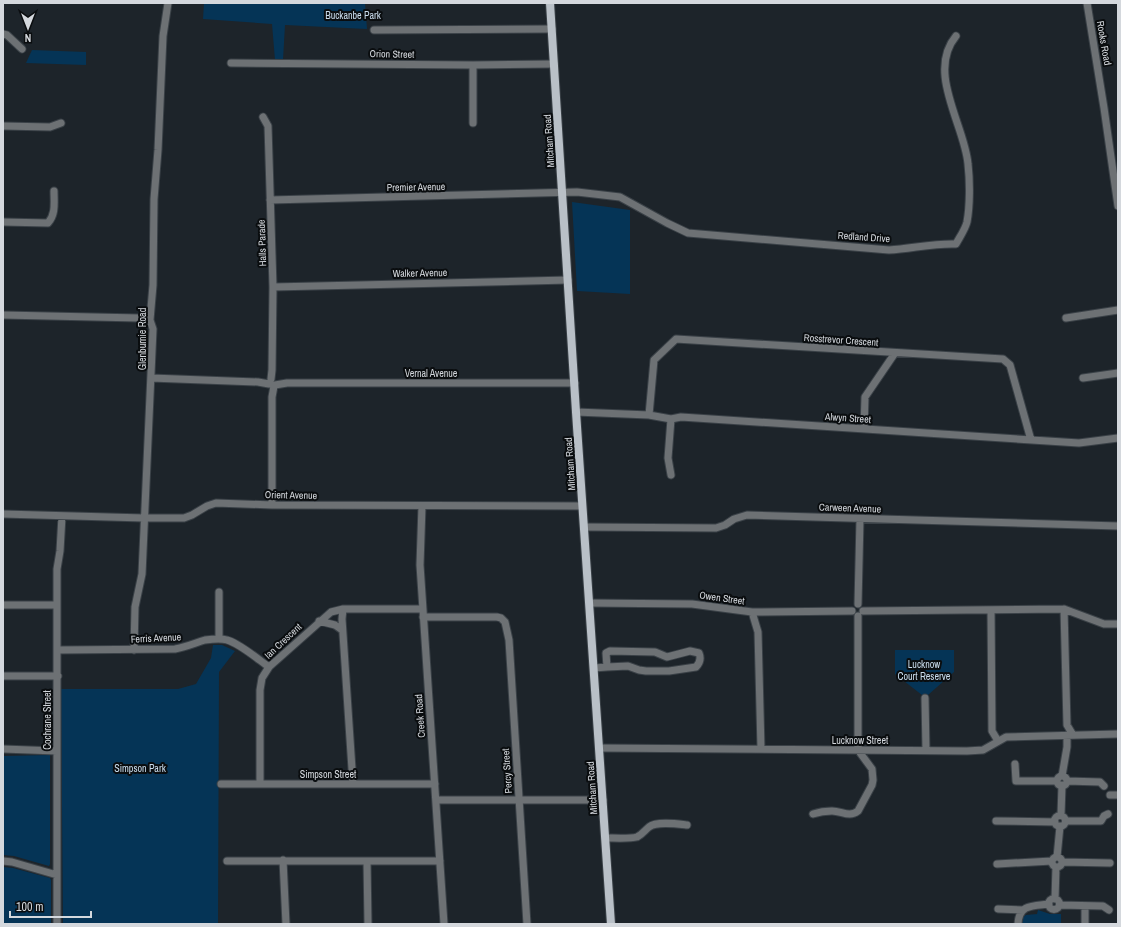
<svg xmlns="http://www.w3.org/2000/svg" width="1121" height="927" viewBox="0 0 1121 927" font-family="'Archivo Narrow',sans-serif">
	<style>
		.green { fill: #053456 }
		.lines { fill: none; stroke-linecap: round; stroke-linejoin: round }
		.minor-casing { stroke: #3a4147; stroke-width: 9 }
		.major-casing { stroke: #3a4147; stroke-width: 10 }
		.minor { stroke: #6d7174; stroke-width: 7 }
		.major { stroke: #b9c0c7; stroke-width: 8 }
		.labels { text-anchor: middle; dominant-baseline: central; stroke-width: 4; stroke-linejoin: round; paint-order: stroke }
		.park-label { font-size: 10px; fill: #caddee; stroke: #0a0d0f }
		.street-label { font-size: 10px; fill: #d4d8dd; stroke: #0a0d0f }
	</style>
	<rect width="100%" height="100%" fill="#1d242a"/>
	<path class="green" d="M204,3H365L367,29L285,25L283,60H275L272,24L203,19Z
		M32,50L86,52V65L26,63Z
		M572,202L630,210V294L577,291Z
		M213,645H222L235,651L219,672L218,924H63L61,689H178L196,684L211,658Z
		M895,650H954V672L928,695H922L895,674Z
		M50,755V864L49,866L14,856L3,855V756Z
		M3,867L13,868L50,878L51,880V924H3Z
		M1038,910L1050,914H1061V924H1022V918L1026,915L1037,914Z"/>
	<g class="lines">
		<defs>
			<path id="minor" d="M1087,3L1104,108L1118,206
				M374,30L552,29
				M3,34L7,35L22,49
				M231,63L473,65L554,64
				M263,117L268,126L273,287L272,370L271,379
				M473,123V65
				M3,126L50,127L61,123
				M270,200L577,192L620,197L667,223L688,233L889,250C911,249 933,243 956,244C959,238 965,230 967,222C970,206 970,181 968,164C965,126 926,72 956,36
				M3,222L48,223C56,214 54,203 54,191
				M273,287L568,280
				M3,315L139,318L150,320
				M1066,318L1118,310
				M151,378L258,382L269,384
				M1083,378L1118,373
				M275,385L287,383H575
				M576,412L649,415L671,419L681,417L1079,443L1118,438
				M649,415L654,360L676,339L1003,359L1010,365L1031,440
				M671,419L668,458L671,475
				M864,429L865,397L895,353
				M272,505V397L274,386
				M422,506L420,565L444,924
				M3,514L144,518H184L192,515L207,506L216,503L272,505L582,506
				M584,527L716,528L725,525L734,519L747,515L1118,526
				M219,592V638
				M590,603L692,604L752,612L852,611
				M858,604L860,519
				M3,605H57
				M343,609L342,619L353,784
				M1064,609L1067,725L1073,735
				M991,610L992,731L998,741
				M863,611L1064,609L1104,624H1118
				M752,612L758,632L761,749
				M423,617H497L501,618L505,622L509,640L527,924
				M319,621L335,625L342,630
				M58,650L175,649C186,647 195,643 205,640C212,639 221,638 227,640C239,643 259,660 269,667
				M134,650L135,607L142,574L153,329L150,320L153,285L154,199L158,150L163,36L168,3
				M594,668L607,667L606,653L610,651L655,652L667,657L690,651L699,653C701,658 700,663 696,667L669,671H646L639,670L628,666L607,667
				M3,676H58
				M925,698L926,750
				M599,748L967,751L983,750L1006,737L1118,734
				M3,749L57,751
				M1015,764L1016,781H1057
				M1062,776L1067,747V735
				M1057 781a5 5 0 1 1 10 0a5 5 0 1 1-10 0Z
				M1067,781L1100,782L1104,786
				M221,784H435
				M260,784V690L262,678L269,667L331,612L343,609H422
				M1110,795H1118
				M436,800H603
				M813,814C819,812 825,811 832,811C842,811 849,818 858,811L872,785L873,780L872,769L858,750V616
				M1061,815L1062,785
				M1054.5 821a5.5 5.5 0 1 1 11 0a5.5 5.5 0 1 1-11 0Z
				M996,821L1055,822
				M1066,821H1101L1104,816L1108,814
				M606,838C614,838 630,839 637,837C643,834 645,830 649,827C656,821 678,824 687,825
				M1057,857L1060,826
				M1052 862a5 5 0 1 1 10 0a5 5 0 1 1-10 0Z
				M283,860L286,924
				M3,861L12,862L57,875
				M227,861H440
				M367,861L368,924
				M1062,862L1110,863
				M997,864L1052,861
				M1048.5 904a5.5 5.5 0 1 1 11 0a5.5 5.5 0 1 1-11 0Z
				M1055,899L1056,867
				M1060,905L1103,906L1109,910
				M1085,906V924
				M998,909L1023,910
				M57,924V569L60,551L62,516
				M1018,924C1019,904 1033,906 1049,904"/>
			<path id="major" d="M550,3L576,412L611,924"/>
		</defs>
		<use href="#minor" class="minor-casing"/>
		<use href="#major" class="major-casing"/>
		<use href="#minor" class="minor"/>
		<use href="#major" class="major"/>
	</g>
	<g class="labels">
		<g class="park-label">
			<text x="353" y="15">Buckanbe Park</text>
			<text x="924" y="664">Lucknow<tspan x="924" dy="12">Court Reserve</tspan></text>
			<text x="140" y="768">Simpson Park</text>
		</g>
		<g class="street-label">
			<text transform="translate(1104 43) rotate(80)">Rooks Road</text>
			<text transform="translate(392 54) rotate(1)">Orion Street</text>
			<text transform="translate(549 141) rotate(-94)">Mitcham Road</text>
			<text transform="translate(416 187) rotate(-1)">Premier Avenue</text>
			<text transform="translate(864 237) rotate(4)">Redland Drive</text>
			<text transform="translate(262 243) rotate(-92)">Halls Parade</text>
			<text transform="translate(420 273) rotate(-1)">Walker Avenue</text>
			<text transform="translate(142 339) rotate(-90)">Glenburnie Road</text>
			<text transform="translate(841 340) rotate(4)">Rosstrevor Crescent</text>
			<text x="431" y="373">Vernal Avenue</text>
			<text transform="translate(848 418) rotate(4)">Alwyn Street</text>
			<text transform="translate(570 464) rotate(-94)">Mitcham Road</text>
			<text transform="translate(291 495) rotate(1)">Orient Avenue</text>
			<text transform="translate(850 508) rotate(2)">Carween Avenue</text>
			<text transform="translate(722 598) rotate(8)">Owen Street</text>
			<text transform="translate(156 638) rotate(-3)">Ferris Avenue</text>
			<text transform="translate(283 641) rotate(-43)">Ian Crescent</text>
			<text transform="translate(420 716) rotate(-94)">Creek Road</text>
			<text transform="translate(47 720) rotate(-90)">Cochrane Street</text>
			<text x="860" y="740">Lucknow Street</text>
			<text transform="translate(507 771) rotate(-94)">Percy Street</text>
			<text x="328" y="774">Simpson Street</text>
			<text transform="translate(592 788) rotate(-94)">Mitcham Road</text>
		</g>
	</g>
	<rect width="1121" height="927" fill="none" stroke="#d4d8dd" stroke-width="8"/>
	<g transform="translate(28 28) rotate(180)" stroke="#0a0d0f" stroke-width="3" paint-order="stroke">
	<path d="M0-3L7 15L0 10L-7 15Z" fill="#d4d8dd"/>
	<text y="-6" font-size="11" font-weight="bold" text-anchor="middle" fill="#d4d8dd">N</text>
	</g>
	<path d="M10 911v6h81v-6" fill="none" stroke="#d4d8dd" stroke-width="2"/>
	<text x="16" y="911" font-size="12" fill="#d4d8dd" stroke="#0a0d0f" stroke-width="3" paint-order="stroke">100 m</text>
</svg>
